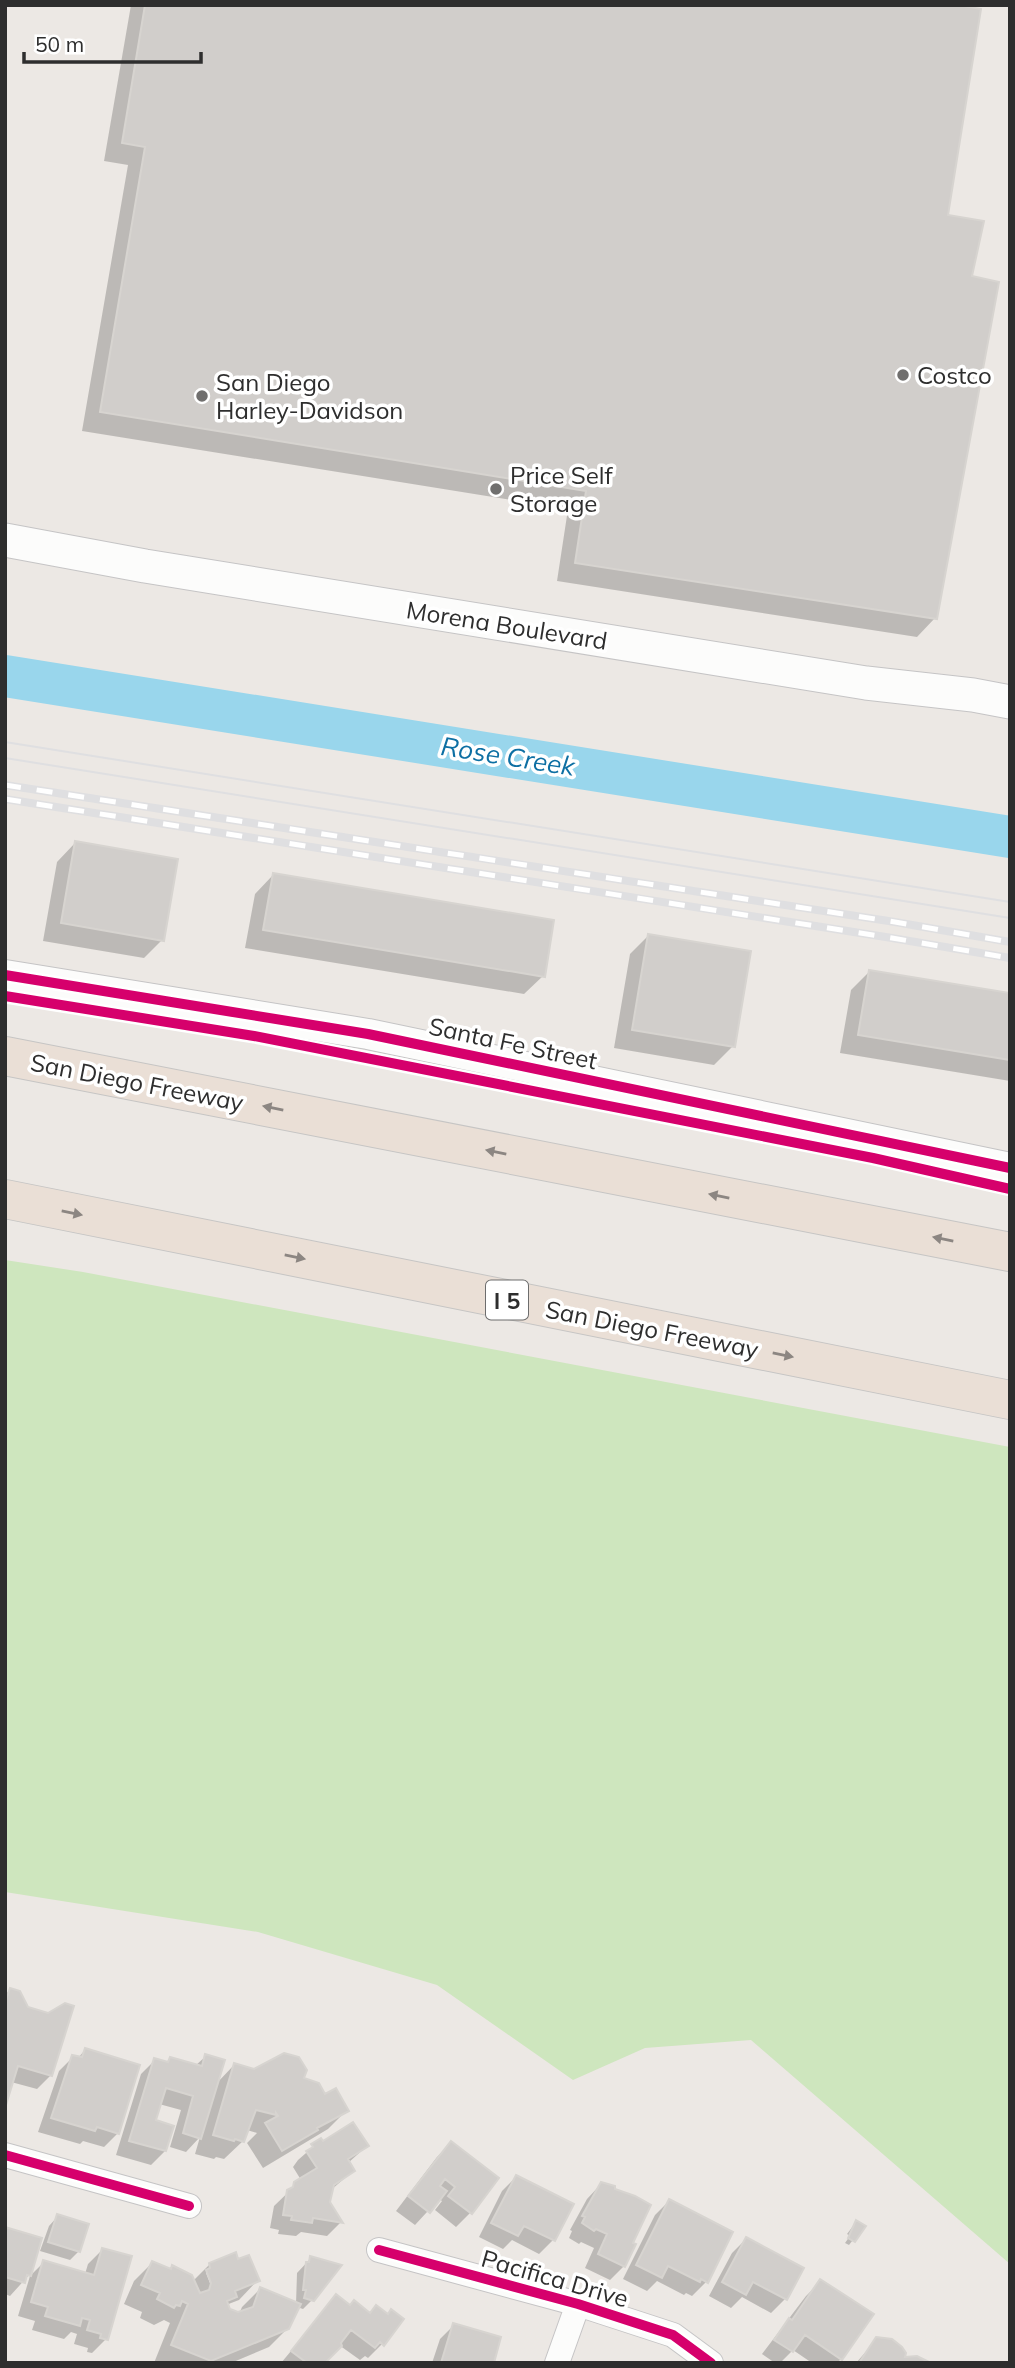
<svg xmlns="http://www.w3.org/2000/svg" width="1015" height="2368" viewBox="0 0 1015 2368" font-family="Mulish,sans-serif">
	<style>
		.green { fill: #cee6be }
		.shadow { fill: #0003; fill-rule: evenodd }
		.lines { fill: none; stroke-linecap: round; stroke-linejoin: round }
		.river { stroke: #99d6ec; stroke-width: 42 }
		.building { fill: #d1cecb; stroke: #d7d4d0; stroke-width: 2 }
		.minor-casing { stroke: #c5c4c5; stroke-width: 26 }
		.tertiary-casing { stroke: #c5c4c5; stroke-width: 32 }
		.secondary-casing { stroke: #c5c4c5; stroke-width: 35 }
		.motorway-casing { stroke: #c6c5c4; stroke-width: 40 }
		.minor { stroke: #fcfcfb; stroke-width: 24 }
		.tertiary { stroke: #fcfcfb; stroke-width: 30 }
		.secondary { stroke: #fcfcfb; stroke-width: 33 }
		.motorway { stroke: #eadfd6; stroke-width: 38 }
		.tram { stroke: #dfdfe1; stroke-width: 2 }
		.rail-casing { stroke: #dfdfe1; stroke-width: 8 }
		.rail { stroke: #fff; stroke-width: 5; stroke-dasharray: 16; stroke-linecap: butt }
		.cycleway-casing { stroke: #fff; stroke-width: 15 }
		.cycleway { stroke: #d6006c; stroke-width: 10 }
		.oneway { fill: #8c8682 }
		.poi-dot { fill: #706f6e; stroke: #fff; stroke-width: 2.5 }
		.labels { text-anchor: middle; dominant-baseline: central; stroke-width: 7; stroke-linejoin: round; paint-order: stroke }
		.shield { fill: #fff; stroke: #6d6d6d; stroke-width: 2 }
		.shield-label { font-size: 23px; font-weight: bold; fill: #2e2e2e }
		.poi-label { font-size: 24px; fill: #2e2e2e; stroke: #fff; text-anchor: start }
		.street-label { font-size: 24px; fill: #2e2e2e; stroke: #fff }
		.water-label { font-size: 26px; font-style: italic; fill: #0d6fa3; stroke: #fff }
	</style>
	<rect width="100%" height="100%" fill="#ece8e4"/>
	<path class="green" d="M5,1260L83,1272L1010,1447V2264L751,2040L645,2048L573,2080L437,1985L258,1932L5,1892Z"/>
	<path class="shadow" d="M131,5H949L946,216L970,277L935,618L917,637L557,581L568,509L82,431L128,165L104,161Z
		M75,843L162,940L144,958L43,941L57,862Z
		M273,875L543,976L524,994L245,948L255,894Z
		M648,936L733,1046L714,1065L614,1048L630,954Z
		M869,972L1010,995V1081L840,1053L851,990Z
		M10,1990L51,2075L37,2089L11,2082L5,2101V1995Z
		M85,2050L118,2133L104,2147L83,2141L80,2144L38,2132L59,2071L73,2057L78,2058Z
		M206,2056L216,2084L234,2065L302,2080L347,2110L328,2129L263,2168L247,2143L257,2133L247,2130L243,2141L224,2159L216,2157L214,2159L195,2154L200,2137L186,2152L170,2147L181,2110L159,2104L154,2121L165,2151L151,2165L116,2155L141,2074L155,2060L166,2063L170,2059L195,2066Z
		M321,2140L323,2143L367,2146L348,2163L353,2171L331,2190L328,2202L341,2222L327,2236L301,2232L296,2236L278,2234L279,2230L270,2228L274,2206L301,2180L293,2167L298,2160Z
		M451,2143L470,2213L456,2227L435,2210L442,2201L439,2199L415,2225L396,2211L437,2157Z
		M516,2177L553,2240L539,2254L512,2240L503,2249L479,2237L502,2191Z
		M601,2184L631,2244L624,2266L610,2280L585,2268L594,2248L581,2242L579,2244L569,2238L572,2231L570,2230L587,2199Z
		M669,2201L731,2233L706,2282L692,2296L686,2293L684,2295L657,2281L647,2291L623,2279L655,2215Z
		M58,2216L79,2251L70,2260L40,2251L49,2226Z
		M856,2222L863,2227L849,2245L845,2243L850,2236L847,2234Z
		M5,2229L29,2275L10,2296L5,2294Z
		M746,2239L785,2299L771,2313L742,2297L731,2308L709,2296L732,2253Z
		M102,2250L106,2339L92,2353L87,2352L88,2348L74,2344L77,2334L71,2332L64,2339L32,2330L35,2321L18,2316L30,2276L44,2262L85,2274L88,2264Z
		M311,2258L312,2300L303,2309L297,2307L288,2328L269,2347L231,2363H154L170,2323L164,2320L154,2325L140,2318L142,2312L124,2304L134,2281L152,2263L169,2270L172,2267L193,2281L209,2265L237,2262L257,2281L239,2300L226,2305L229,2310L239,2314L242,2307L260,2289L296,2304L297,2273ZM206,2273H209L213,2291Z
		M820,2282L872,2314L841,2359L837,2363H812L793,2350L780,2363H775L762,2354L806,2296Z
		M336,2297L350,2307L382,2344L368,2358L365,2356L360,2360L339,2345L323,2363H281Z
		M454,2325L492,2363H432L440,2339Z
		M877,2339L903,2359L916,2358L926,2363H856Z"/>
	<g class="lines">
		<path class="river" d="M5,676L1010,837"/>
	</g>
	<path class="building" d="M145,5H959L981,9L948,215L984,221L972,276L999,282L937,619L575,563L586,491L100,412L145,147L122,143Z
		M75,841L178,859L164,941L61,923Z
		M273,873L554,920L545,977L263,930Z
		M648,934L751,951L735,1047L632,1030Z
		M869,970L1010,993V1060L858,1035Z
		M10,1988L20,1991L28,2007L48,2013L65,2003L74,2006L52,2076L18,2066L6,2105L5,2003Z
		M85,2048L140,2065L119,2134L97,2127L95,2131L51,2118L72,2055L82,2057Z
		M284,2053L299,2057L307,2070L304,2078L319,2083L325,2094L336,2088L349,2111L317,2128L318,2130L282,2151L265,2123L278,2116L276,2113V2115L256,2110L244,2142L235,2139L234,2141L213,2135L234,2063L254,2069Z
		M205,2054L225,2060L201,2139L183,2133L193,2096L166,2088L156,2120L174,2126L166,2151L129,2141L154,2058L168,2062L170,2057L202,2066Z
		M353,2122L369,2146L348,2159L355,2171L334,2185L330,2202L343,2223L313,2218L312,2223L291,2220L292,2216L283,2215L287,2190L293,2187L294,2182L317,2168L306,2151L313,2147L311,2144L321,2138L323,2141Z
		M451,2141L499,2178L472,2214L448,2196L455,2187L445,2179L440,2186L447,2191L430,2213L408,2196Z
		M516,2175L574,2204L555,2241L524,2226L518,2236L491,2223Z
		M601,2182L615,2186V2189L635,2196L651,2205L633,2243L636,2244L625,2267L598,2254L607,2234L596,2229L594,2231L582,2223L585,2217L582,2216Z
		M669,2199L733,2232L708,2283L701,2279L700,2282L668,2266L662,2278L636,2265Z
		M57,2214L89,2224L80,2252L48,2242Z
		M856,2220L866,2226L855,2242L848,2238Z
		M5,2227L42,2238L31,2276L27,2275L25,2283L5,2277Z
		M746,2237L804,2268L787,2300L753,2282L746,2295L722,2282Z
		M102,2248L132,2256L108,2340L100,2338L101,2334L87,2330L90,2320L82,2318L80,2326L45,2316L48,2307L31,2302L43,2260L94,2275Z
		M236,2252L238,2259L249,2255L260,2281L235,2291L237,2297L227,2301L230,2309L238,2312L253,2307L260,2287L301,2304L289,2329L211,2361L171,2345L188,2304L182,2301L180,2306L176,2305L174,2308L157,2299L160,2293L141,2285L152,2261L171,2269L172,2265L192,2275L200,2293L209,2290L211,2283L206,2270L210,2268L209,2263Z
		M310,2256L342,2265L314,2301L304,2298L306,2290H303L306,2262H309Z
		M820,2279L874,2314L842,2360L805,2335L793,2352L774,2340L789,2318L792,2320Z
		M336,2294L350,2305L354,2300L370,2313L376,2305L388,2314L391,2309L404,2319L384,2346L380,2342L375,2348L351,2330L341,2343L342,2346L325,2363H307L291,2351Z
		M453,2323L501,2337L494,2363H441Z
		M876,2337L892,2339L902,2347L906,2353L905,2357L917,2356L929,2362L859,2363Z"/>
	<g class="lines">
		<defs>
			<path id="minor" d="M5,2155L189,2206
				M379,2250L578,2304L673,2335L711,2363
				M557,2363L578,2304"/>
			<path id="tertiary" d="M5,975L368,1034L1010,1168"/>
			<path id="secondary" d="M5,540L145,566L866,683L973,695L1010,702"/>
			<path id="motorway" d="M5,1056L1010,1252
				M5,1199L1010,1400"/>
		</defs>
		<use href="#minor" class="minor-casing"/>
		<use href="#tertiary" class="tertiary-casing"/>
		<use href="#secondary" class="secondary-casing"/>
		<use href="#motorway" class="motorway-casing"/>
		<use href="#minor" class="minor"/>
		<use href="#tertiary" class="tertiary"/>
		<use href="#secondary" class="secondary"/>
		<use href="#motorway" class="motorway"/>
		<path class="tram" d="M5,742L1010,902
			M5,758L1010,918"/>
		<defs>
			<path id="rail" d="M5,785L895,922L1010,942
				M5,799L892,938L1010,958"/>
		</defs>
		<use href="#rail" class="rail-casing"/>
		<use href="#rail" class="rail"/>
		<defs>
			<path id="cycleway" d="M5,975L368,1034L1010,1168
				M5,996L254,1036L873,1158L1010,1189
				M5,2155L189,2206
				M379,2250L578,2304L673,2335L711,2363"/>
		</defs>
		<use href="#cycleway" class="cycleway-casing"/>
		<use href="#cycleway" class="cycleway"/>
	</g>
	<defs><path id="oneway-solid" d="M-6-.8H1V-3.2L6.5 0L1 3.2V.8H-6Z" transform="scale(1.75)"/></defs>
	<g class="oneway">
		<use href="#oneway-solid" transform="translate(273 1108) rotate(-169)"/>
		<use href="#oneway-solid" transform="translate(496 1152) rotate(-169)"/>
		<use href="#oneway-solid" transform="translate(719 1196) rotate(-169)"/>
		<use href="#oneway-solid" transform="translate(72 1213) rotate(11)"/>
		<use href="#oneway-solid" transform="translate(943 1239) rotate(-169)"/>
		<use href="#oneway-solid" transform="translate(295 1257) rotate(11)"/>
		<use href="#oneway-solid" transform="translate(783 1355) rotate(11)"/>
	</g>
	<g class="poi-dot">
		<circle cx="903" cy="375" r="7"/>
		<circle cx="202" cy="396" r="7"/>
		<circle cx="496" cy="489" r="7"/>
	</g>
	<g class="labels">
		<rect class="shield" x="486" y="1280.5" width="42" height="39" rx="5"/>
		<g class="shield-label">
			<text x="507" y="1300">I 5</text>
		</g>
		<g class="poi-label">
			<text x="917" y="375">Costco</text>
			<text x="216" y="382">San Diego<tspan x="216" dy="28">Harley-Davidson</tspan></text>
			<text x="510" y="475">Price Self<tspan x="510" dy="28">Storage</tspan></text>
		</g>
		<g class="street-label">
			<text transform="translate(507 625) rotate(9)">Morena Boulevard</text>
			<text transform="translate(513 1043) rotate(12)">Santa Fe Street</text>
			<text transform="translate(137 1082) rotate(11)">San Diego Freeway</text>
			<text transform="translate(652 1329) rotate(11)">San Diego Freeway</text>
			<text transform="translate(555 2278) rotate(16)">Pacifica Drive</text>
		</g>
		<g class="water-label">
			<text transform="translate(508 756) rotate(9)">Rose Creek</text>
		</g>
	</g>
	<rect width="1015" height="2368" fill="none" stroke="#2e2e2e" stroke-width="14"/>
	<path d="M24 52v10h177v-10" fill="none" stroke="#2e2e2e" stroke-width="3.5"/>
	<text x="35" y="52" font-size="21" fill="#2e2e2e" stroke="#ffffff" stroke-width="5" paint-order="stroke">50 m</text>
</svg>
